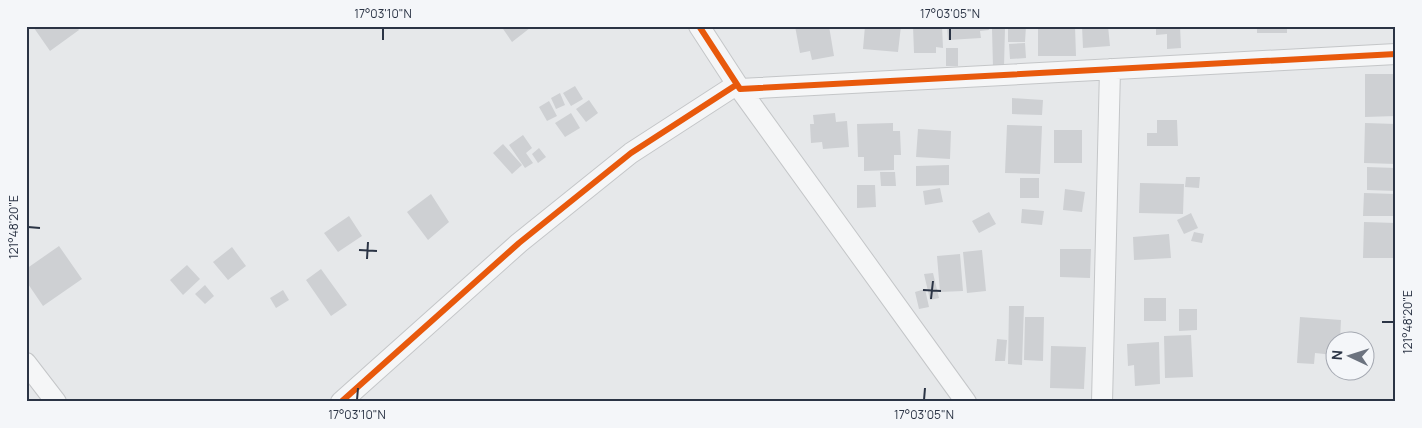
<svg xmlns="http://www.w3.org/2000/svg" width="1422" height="428" viewBox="0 0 1422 428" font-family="Manrope,sans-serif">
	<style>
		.building { fill: #ced0d3 }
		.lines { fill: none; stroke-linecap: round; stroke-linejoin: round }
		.street-casing { stroke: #c4c6c8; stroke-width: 22 }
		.street { stroke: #f5f6f7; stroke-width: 20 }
		.cycleway-casing { stroke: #f4f6f9; stroke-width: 9 }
		.cycleway { stroke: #e8590c; stroke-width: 6 }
		.ticks { fill: none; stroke: #2b3445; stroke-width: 2 }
		.neatline { fill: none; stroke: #2b3445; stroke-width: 2 }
		.ticks-label { font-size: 12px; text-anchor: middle; fill: #2b3445 }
	</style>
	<rect width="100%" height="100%" fill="#e6e8ea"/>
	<path class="building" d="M37,26H76L79,30L50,51L34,28Z
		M501,26H528L530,28L512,42Z
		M795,26H829L834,56L812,60L810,51L800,53Z
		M865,26H901L898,52L863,49Z
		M913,26H942L943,48L936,47V53H914Z
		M947,26H988L989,30L980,31L981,38L948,40Z
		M1008,26H1026L1025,42H1008Z
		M1038,26H1075L1076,56H1038Z
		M1082,26H1108L1110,46L1083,48Z
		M1147,26H1180L1181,48L1167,49V34L1156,35V28H1147Z
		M1257,26H1287V33H1257Z
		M1005,28L1004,67H993L992,29Z
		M1025,43L1026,58L1010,59L1009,44Z
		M946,48H958V66H946Z
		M1365,74H1396V116L1365,117Z
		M575,86L583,99L571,106L563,93Z
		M560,93L565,105L556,109L551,98Z
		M1012,98L1043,100L1042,115L1012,114Z
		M589,100L598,113L586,122L576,109Z
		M549,101L557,116L547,121L539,107Z
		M571,113L580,128L565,137L555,123Z
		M835,113L836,122L847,121L849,147L823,149L822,142L811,143L810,124H814L813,115Z
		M1157,120H1177L1178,146H1147V133H1157Z
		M893,123V131H900L901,155H894V170L864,171V157H858L857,124Z
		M1365,123L1396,124V164L1364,163Z
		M1007,125L1042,126L1040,174L1005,173Z
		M918,129L951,131L950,159L916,157Z
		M1054,130H1082V163H1054Z
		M523,135L532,148L526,153L533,163L525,168L509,145Z
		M503,144L522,165L512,174L493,153Z
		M539,148L546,157L538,163L532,154Z
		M949,165V185L916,186V166Z
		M1367,167L1396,168V191L1367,190Z
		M880,172H895L896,186H881Z
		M1186,177H1200L1199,188L1185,187Z
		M1020,178H1039V198H1020Z
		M1140,183L1184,184L1183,214L1139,213Z
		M857,185H875L876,207L857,208Z
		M940,188L943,202L925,205L923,191Z
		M1065,189L1085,192L1082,212L1063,210Z
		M1364,193L1396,194V216H1363Z
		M431,194L449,222L428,240L407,212Z
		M1022,209L1044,211L1042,225L1021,223Z
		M989,212L996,224L979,233L972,221Z
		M1191,213L1198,228L1184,234L1177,220Z
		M349,216L362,236L338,252L324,233Z
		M1364,222L1396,223V258H1363Z
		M1194,232L1204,234L1202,243L1191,241Z
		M1169,234L1171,258L1134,260L1133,237Z
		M59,246L82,279L43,306L26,281V269Z
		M232,247L246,266L228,280L213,262Z
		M1060,249H1091L1090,278L1060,277Z
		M982,250L986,291L967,293L963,252Z
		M960,254L963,291L940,292L937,256Z
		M187,265L200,279L183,295L170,280Z
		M321,269L347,305L331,316L306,280Z
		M933,273L939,298L930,300L924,274Z
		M205,285L214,296L205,304L195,294Z
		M925,289L929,307L919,309L915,292Z
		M283,290L289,300L276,308L270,298Z
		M1144,298H1166V321H1144Z
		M1009,306H1024L1022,365L1008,364Z
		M1179,309H1197V330L1179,331Z
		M1025,317H1044L1043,361L1024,360Z
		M1300,317L1341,320L1340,340H1334V355L1315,353L1314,364L1297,363Z
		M1191,335L1193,377L1165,378L1164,336Z
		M997,339L1007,340L1005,361H995Z
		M1159,342L1160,384L1135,386L1134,365L1128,366L1127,344Z
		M1051,346L1086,347L1084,389L1050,388Z"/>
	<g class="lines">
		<defs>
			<path id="street" d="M699,26L740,89L1396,54
				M740,89L966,402
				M26,363L56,402
				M341,402L519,243L631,153L736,85
				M1102,402L1110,69"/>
		</defs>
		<use href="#street" class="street-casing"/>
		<use href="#street" class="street"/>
		<defs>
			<path id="cycleway" d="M699,26L740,89L1396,54
				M341,402L519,243L631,153L736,85"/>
		</defs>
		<use href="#cycleway" class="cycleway-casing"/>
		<use href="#cycleway" class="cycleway"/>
	</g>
	<path class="ticks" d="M383,40V28M950,40V28M28,227L40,228M359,250L377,251M367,259L368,242M923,290L941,291M931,299L933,281M1382,322H1394M357,400L358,388M924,400L925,388"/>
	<rect width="1422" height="428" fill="none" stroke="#f4f6f9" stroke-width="55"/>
	<g transform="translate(1350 356) rotate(274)"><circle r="24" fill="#f4f6f9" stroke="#a4a8b1"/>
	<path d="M0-4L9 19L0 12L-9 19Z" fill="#6c737f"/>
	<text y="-8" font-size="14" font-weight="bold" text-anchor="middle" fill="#2b3445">N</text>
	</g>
	<rect x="28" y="28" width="1366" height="372" class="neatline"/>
	<g class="ticks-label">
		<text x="383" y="18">17°03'10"N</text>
		<text x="950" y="18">17°03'05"N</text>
		<text transform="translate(14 227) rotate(-90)" y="4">121°48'20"E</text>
		<text transform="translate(1408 322) rotate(-90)" y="4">121°48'20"E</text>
		<text x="357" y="419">17°03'10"N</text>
		<text x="924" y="419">17°03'05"N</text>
	</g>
</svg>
